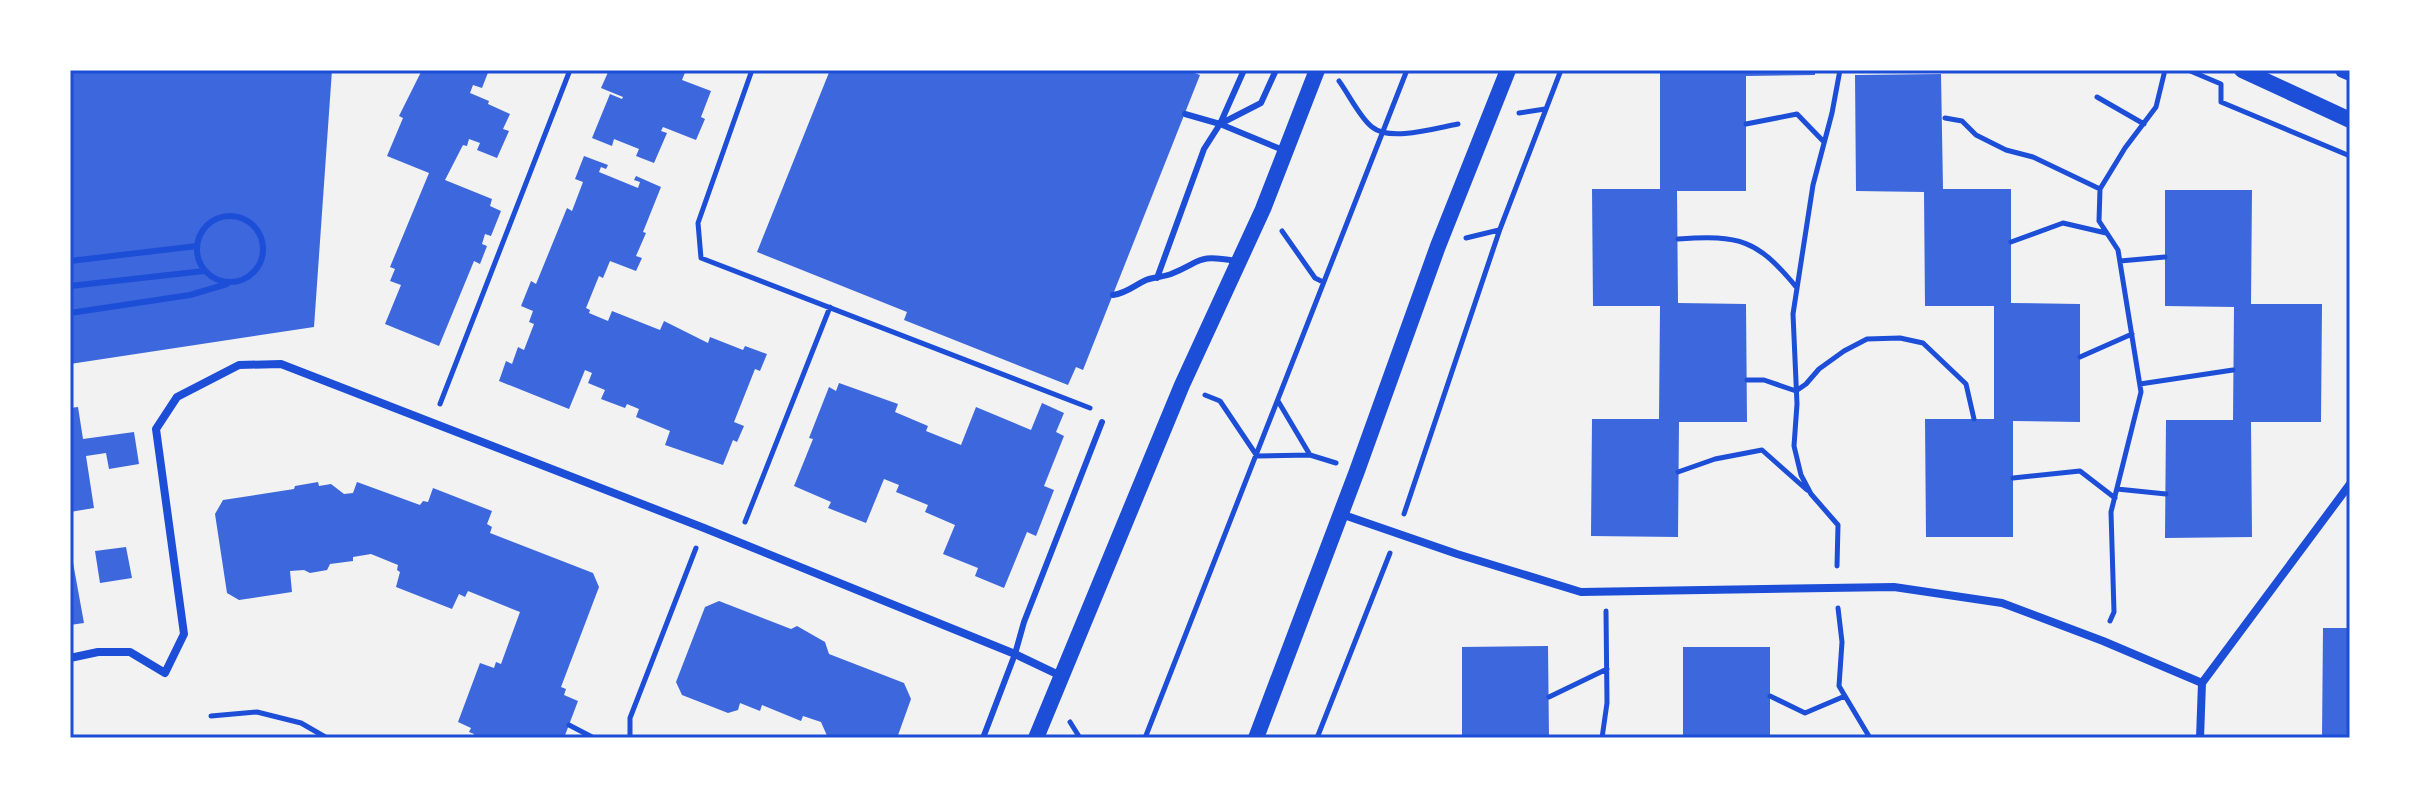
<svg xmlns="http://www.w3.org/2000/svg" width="2420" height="808" viewBox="0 0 2420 808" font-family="Lora,serif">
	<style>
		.building { fill: #3d67dc }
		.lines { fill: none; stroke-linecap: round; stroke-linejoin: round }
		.path { stroke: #1d4ed8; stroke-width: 5 }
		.service { stroke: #1d4ed8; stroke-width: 6 }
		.minor { stroke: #1d4ed8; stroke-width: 8 }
		.secondary { stroke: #1d4ed8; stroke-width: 16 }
		.neatline { fill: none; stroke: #1d4ed8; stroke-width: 3 }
	</style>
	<rect width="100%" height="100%" fill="#f2f2f2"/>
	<path class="building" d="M70,70H332L314,327L70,364Z
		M422,70H489L482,88L473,85L470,93L489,101L488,104L510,114L503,129L509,131L497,158L477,150L480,143L469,139L467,146L463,145L445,180L492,199L490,206L501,211L491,236L485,234L482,244L487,246L480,264L474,261L439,346L385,324L401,285L390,281L395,269L390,267L429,173L387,156L403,118L399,116Z
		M609,70H686L682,80L711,91L701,117L705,119L696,140L663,127L661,131L667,133L654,163L636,156L639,149L614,139L612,146L592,138L610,94L622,99L623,97L601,88Z
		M830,70H1186L1200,75L1083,370L1076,367L1068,385L904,320L907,312L757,252Z
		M1727,70H1815V75L1746,76V191H1677L1678,303L1746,304L1747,422H1679L1678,537L1591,536L1592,419H1659L1660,306H1593L1592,189H1660V73H1727Z
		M1941,74L1943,189H2011V303L2080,304V422L2013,421V537H1926L1925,419H1994V306H1925L1924,192L1856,191L1855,75Z
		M584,156L608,165L606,169L601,167L599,172L638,188L640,182L634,180L636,176L661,187L643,232L646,233L636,256L642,258L636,271L610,261L603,278L599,276L586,308L590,310L589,313L608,321L612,311L660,330L664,321L708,343L710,337L743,350L745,346L767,354L760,371L755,369L734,422L744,426L737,442L733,440L723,465L665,445L670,431L636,417L639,409L627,404L625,408L601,399L605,390L588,383L592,373L585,370L569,409L499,381L506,361L512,364L518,347L524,350L534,324L529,322L533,311L521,306L531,281L536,284L567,208L572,211L583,182L575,179Z
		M2165,190H2252L2251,304H2322L2321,422H2251L2252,537L2165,538L2166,420H2233L2234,307L2165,306Z
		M839,383L898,404L895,412L928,426L926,431L961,445L976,407L1031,430L1042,403L1064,413L1056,432L1064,436L1044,486L1054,490L1036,536L1027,532L1004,588L975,576L978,568L943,554L955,525L925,512L928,505L896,492L899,485L884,479L866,523L828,508L831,502L794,486L813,439L809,438L829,387L836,391Z
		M78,407L83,439L134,432L139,464L109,469L106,453L86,456L94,508L70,512V408Z
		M318,482L319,486L331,484L344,494L353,493L357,482L420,505L423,501L428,502L433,488L492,511L487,524L492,527L490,533L593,573L599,587L561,687L566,689L564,695L578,701L564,738H473L474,734L469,732L471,728L458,722L480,663L494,668L496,662L501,664L520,612L468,591L465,597L459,594L452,609L396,587L400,572L397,570L398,565L371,554L353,557V561L330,564L327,570L310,573L304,570L290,571L292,592L239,600L227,593L215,514L223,500L294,489L295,486Z
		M70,546L84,623L70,625Z
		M126,547L132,578L100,583L95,551Z
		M719,601L791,629L797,626L825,642L829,654L904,683L911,699L897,738H828L821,722L803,716L801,721L762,705L760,711L740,703L738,710L728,713L682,695L676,682L705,607Z
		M2323,628H2350V738H2322Z
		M1548,646L1549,738H1462V647Z
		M1683,647H1770V738H1683Z"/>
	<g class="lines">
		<path class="path" d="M752,70L698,223L701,258L1090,408
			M2188,70L2221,84V102L2350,156
			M1339,81C1348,93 1360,118 1372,127C1390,142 1436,128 1458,124
			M2097,97L2144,124
			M1519,113L1545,109
			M1945,118L1962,121L1976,135L2006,150L2033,157L2100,189
			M1746,124L1797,114L1824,142
			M1282,231L1315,278L1323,282
			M1466,238L1499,230
			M1678,239C1740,235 1757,239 1797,288
			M2011,242L2063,223L2106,233
			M2120,261L2165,257
			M2080,357L2132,334
			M1747,380H1764L1796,391L1806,384L1819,369L1844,351L1867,339L1900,338L1923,343L1966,384L1974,419
			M2140,384L2233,370
			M1205,395L1220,401L1257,456L1310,455
			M1278,401L1310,455L1336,463
			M440,404L570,70
			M1678,472L1715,459L1762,450L1807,490
			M2013,478L2080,471L2115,498
			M2117,489L2166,494
			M1404,514L1500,229L1561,70
			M745,522L830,307
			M1837,566L1838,525L1811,494L1801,475L1794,446L1797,404L1793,314L1813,185L1832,113L1840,70
			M1838,608L1842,642L1839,686L1870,738
			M2110,621L2114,612L2111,512L2141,392L2118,250L2099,221L2100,189L2125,148L2156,107L2165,70
			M1770,696L1805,713L1845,696
			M1549,697L1607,669
			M211,716L257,712L301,723L327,738
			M1070,722L1080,738
			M569,725L594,738
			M630,738V718L696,548
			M1145,738L1407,70
			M1317,738L1390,553
			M1602,738L1607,703L1606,611"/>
		<path class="service" d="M1185,114L1220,124L1283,150
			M1220,124L1261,103L1276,70
			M197 249a33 33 0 1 1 66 0a33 33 0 1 1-66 0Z
			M70,261L197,246
			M1157,278L1204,149L1220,124L1244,70
			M70,286L204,271
			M1113,295C1127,293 1133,286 1146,280C1154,277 1163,277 1171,274C1203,261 1196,254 1236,261
			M70,313L190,295L227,284
			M983,738L1015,654L1024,622L1102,422"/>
		<path class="minor" d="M1341,514L1457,554L1581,592L1894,587L2002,603L2103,641L2202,683
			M70,658L98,652H130L165,673L184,634L156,429L177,397L239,365L281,364L704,528L1015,654L1061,676
			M2202,683L2350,484
			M2200,738L2202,683"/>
		<path class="secondary" d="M2242,70L2350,120
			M2343,70L2350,73
			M1036,738L1182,385L1263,209L1317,70
			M1256,738L1357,471L1438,246L1508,70"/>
	</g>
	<rect width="2420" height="808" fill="none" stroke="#ffffff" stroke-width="144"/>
	<rect x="72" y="72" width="2276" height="664" class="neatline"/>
</svg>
